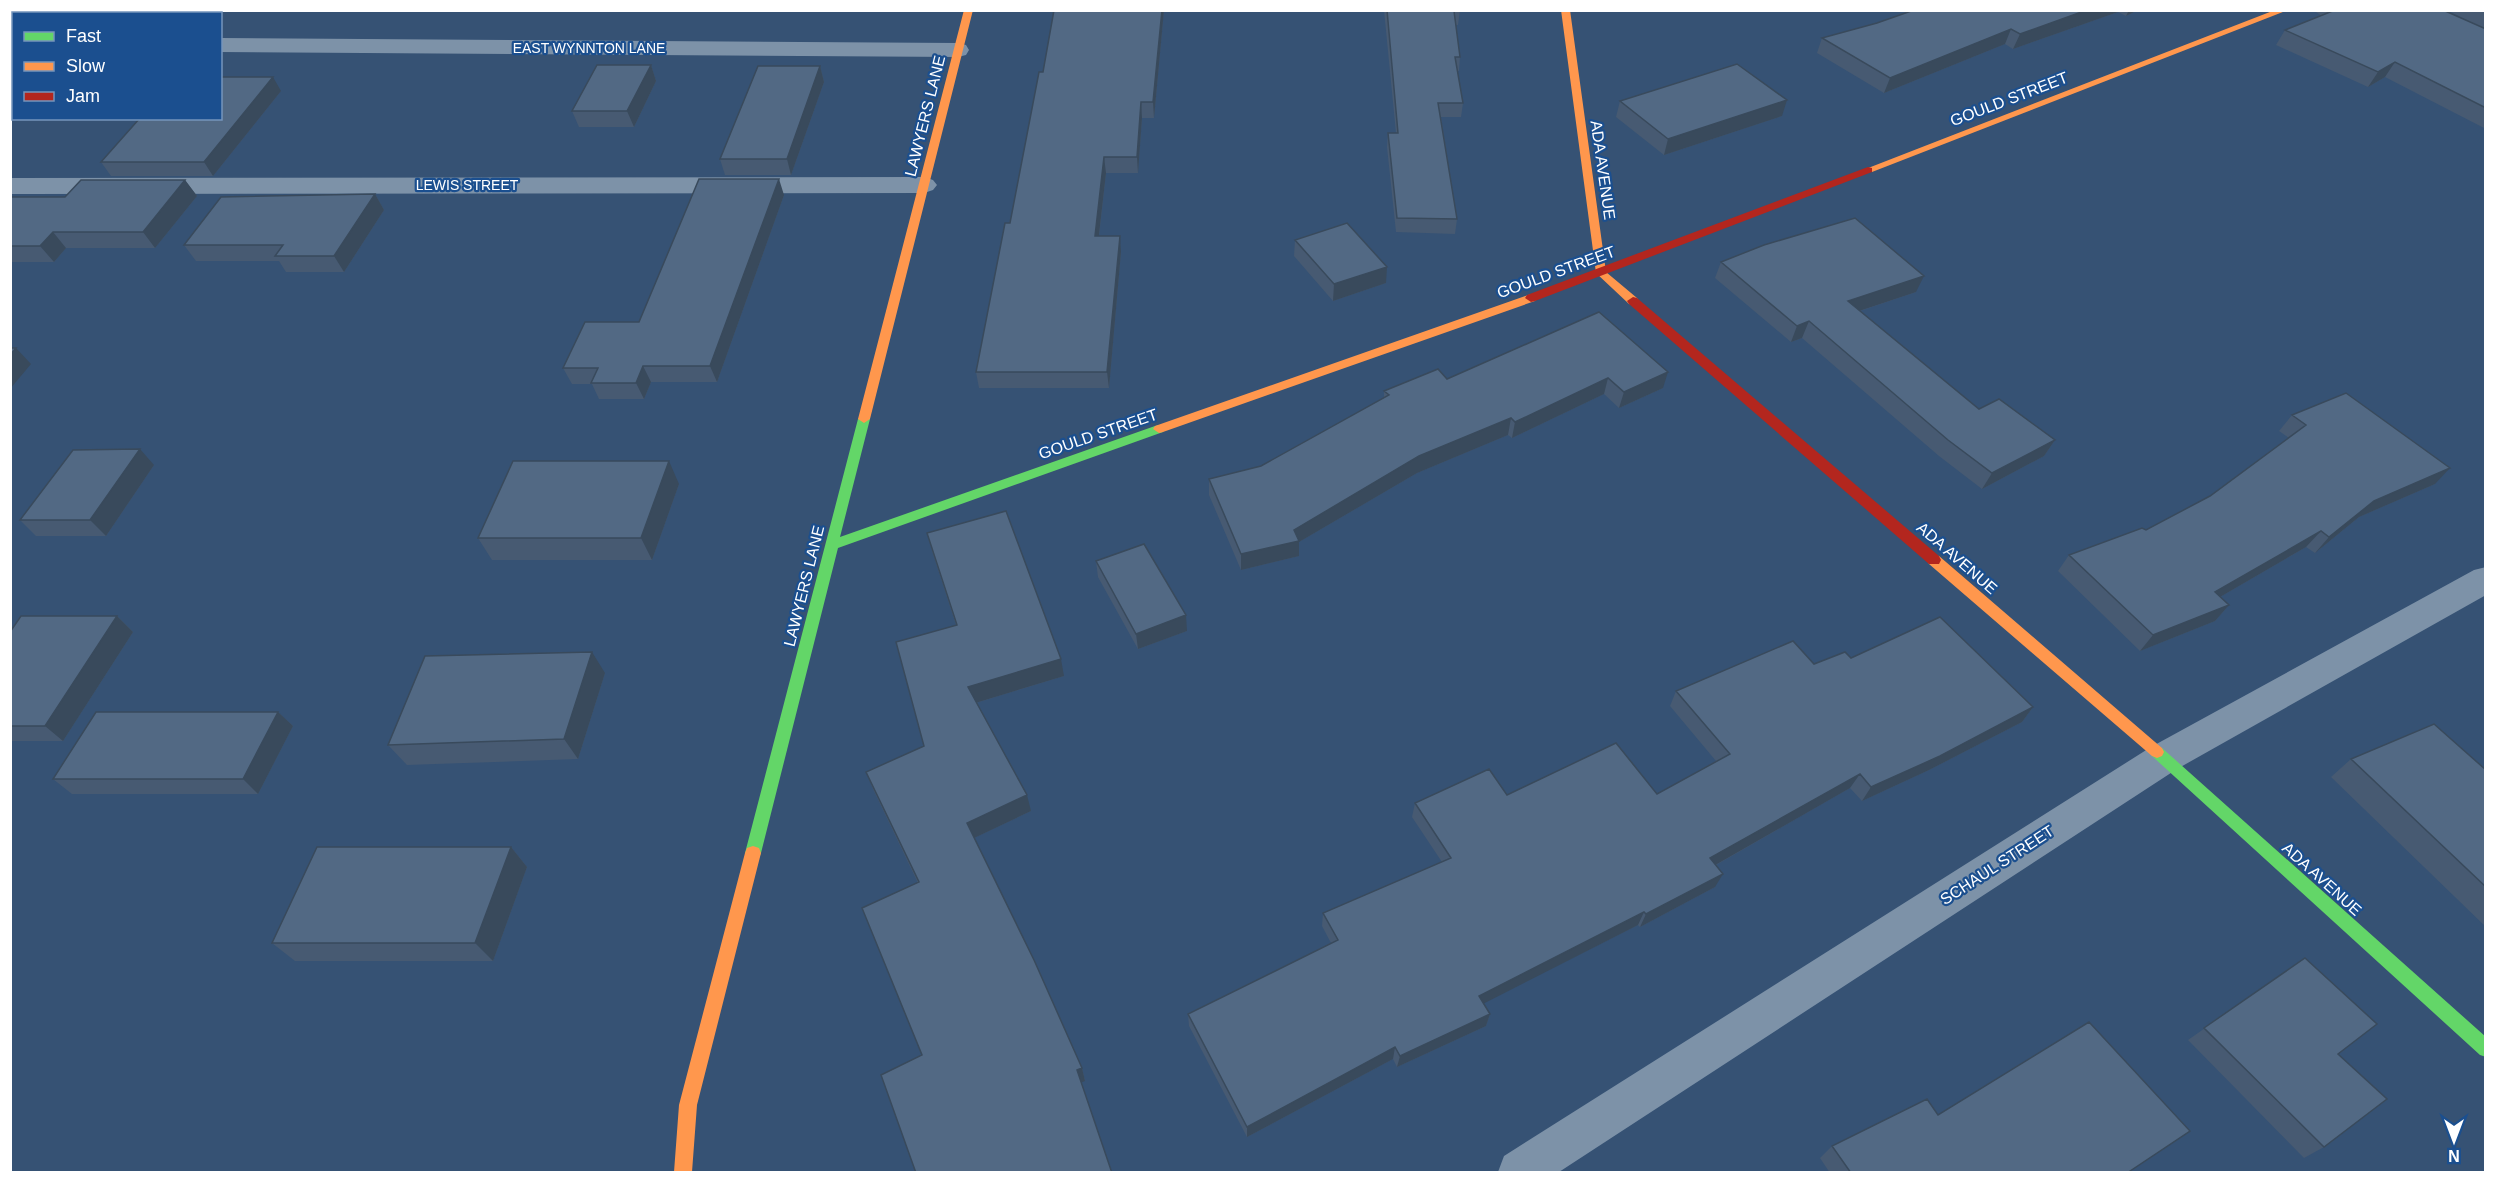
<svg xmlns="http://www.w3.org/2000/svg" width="2496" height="1183" viewBox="0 0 2496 1183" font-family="Helvetica,sans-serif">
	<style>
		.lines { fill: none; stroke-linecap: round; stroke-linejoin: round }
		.street { fill: #7d92a8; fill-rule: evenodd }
		.fast { fill: #63d668; fill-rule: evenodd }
		.slow { fill: #ff974d; fill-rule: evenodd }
		.jam { fill: #b3261e; fill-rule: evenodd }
		.wall { fill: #475a72 }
		.shaded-wall { fill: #394a5c }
		.building { fill: #526984; stroke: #394a5c; stroke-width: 1.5 }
		.labels { text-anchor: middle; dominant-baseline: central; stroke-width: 4.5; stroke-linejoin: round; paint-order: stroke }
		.far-street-label { font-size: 14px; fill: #fff; stroke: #1b4f8f }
		.street-label { font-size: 16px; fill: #fff; stroke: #1b4f8f }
	</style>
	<rect width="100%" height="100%" fill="#365274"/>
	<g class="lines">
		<path class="street" d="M10,36H14V50H10Z
			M220,38L958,43L966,45L969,50L966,55L958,57L220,52Z
			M924,177L933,180L937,185L933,190L924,193L10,194V178Z
			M2486,567V595L2177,769L1559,1172H1498L1504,1156L2151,747L2474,570Z"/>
		<path class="fast" d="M864,415L870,419L840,537L1155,426L1159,425L1165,429L1163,432L838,548L761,853L759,858L753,860L747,858L745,853L858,419Z
			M2157,746L2162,748L2486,1037V1057L2480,1055L2152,756L2150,752L2152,748Z"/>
		<path class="slow" d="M964,10H973L870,419L864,423L858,419Z
			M1561,10H1570L1606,272L1637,298L1639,301L1633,305L1629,304L1596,273Z
			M2275,10H2288L1872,172H1864L1863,170Z
			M1531,294L1537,298L1535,301L1163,432L1159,433L1153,429L1155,426Z
			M1934,555L1939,556L2162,748L2164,752L2162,756L2157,758L2152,756L1929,564L1927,560L1929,556Z
			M753,846L759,848L761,853L697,1105L692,1172H674L679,1105L745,853L747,848Z"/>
		<path class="jam" d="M1868,167L1872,168V172L1535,301L1531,302L1525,298L1527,295Z
			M1633,297L1637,298L1939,556L1941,560L1939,564H1929L1629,304L1627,301Z"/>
	</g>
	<path class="wall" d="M1054,10H1164L1154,118H1142L1138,173H1106L1099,236L1121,252L1109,388H979L976,372L1043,72Z
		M1384,10H1460L1458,25H1456L1460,57L1459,71H1457L1463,103L1461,117H1441L1457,219L1455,234L1396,232L1387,147L1388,133H1396Z
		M1914,10H2138L2126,16L2118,12L2013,49L2005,44L1884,93L1817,53L1822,38L1877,23Z
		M2313,10H2443L2480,27L2447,10H2486V129L2385,77L2368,87L2276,45L2285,30L2322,16Z
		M651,65L656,81L634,127H579L572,111Z
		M820,66L824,82L791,175H725L720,159Z
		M281,91L213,176H111L101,162Z
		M1620,101L1782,116L1664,155L1616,117Z
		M185,180L197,196L155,248H66L54,262H10V197H65Z
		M375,194L384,210L344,272H286L279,261H196L184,245Z
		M784,195L717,382H651L644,399H599L592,384H572L563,368L639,322Z
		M1295,240L1386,283L1333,301L1294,256Z
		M1721,262L1916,292L1860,311L1979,409L2055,440L2044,456L1982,489L1939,456L1802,338L1791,342L1715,278Z
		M1599,312L1663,388L1619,408L1604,394L1512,438L1508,435L1417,473L1299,542V556L1241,570L1209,495V479L1261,466L1384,398V391L1447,379Z
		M2292,415L2435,484L2359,517L2315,553L2306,547L2220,597L2229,605L2215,621L2140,651L2058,571L2069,555L2146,530L2210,496L2289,438L2279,431Z
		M154,465L106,536H36L20,520Z
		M679,484L652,560H492L478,538Z
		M927,533L1064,676L976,703L1031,811L974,838L1082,1068L1085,1081L922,1055L918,883L873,789L866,772L924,746L956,625L932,551Z
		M1096,561L1187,631L1138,649L1098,577Z
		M117,616L133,632L63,741H10V632Z
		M1851,658L2033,707L2022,722L1929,770L1862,801L1850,788L1716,865L1715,887L1640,927L1638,925L1483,1003L1490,1014L1486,1026L1397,1067L1393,1059L1247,1137L1189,1026L1188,1014L1331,943L1322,926L1323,913L1442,862L1412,817L1415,803L1507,795L1657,794L1716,761L1670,706L1676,691L1814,664Z
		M605,673L578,759L407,765L388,745Z
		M278,712L293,726L258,794H72L53,779Z
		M2351,759L2486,770V927L2331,777Z
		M511,847L527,867L493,961H295L272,943Z
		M2305,958L2338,1054L2324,1147L2304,1158L2188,1040Z
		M1938,1115L2127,1173H1830L1820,1158L1832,1146Z"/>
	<path class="shaded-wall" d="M1162,10H1164L1154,118L1153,102Z
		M2087,10H2119L2118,12L2013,49L2020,34Z
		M2129,10H2138L2126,16Z
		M2011,29L2005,44L1884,93L1890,78Z
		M2395,62L2385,77L2368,87L2378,72Z
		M651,65L656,81L634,127L627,111Z
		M820,66L824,82L791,175L787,159Z
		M273,77L281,91L213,176L204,162Z
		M1787,100L1782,116L1664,155L1668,139Z
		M1141,102L1142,118L1138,173L1137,157Z
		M1104,157L1106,173L1097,252L1095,236Z
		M779,179L784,195L717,382L710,366Z
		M185,180L197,196L155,248L143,232Z
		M375,194L384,210L344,272L334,256Z
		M53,232L66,248L54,262L40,246Z
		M1120,236L1121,252L1109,388L1107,372Z
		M1387,267L1386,283L1333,301L1334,284Z
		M1924,276L1916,292L1841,317L1848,301Z
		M1809,321L1802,338L1791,342L1797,326Z
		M16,348L31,364L10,389V355Z
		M643,366L651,382L644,399L636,383Z
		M1668,372L1663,388L1619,408L1624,392Z
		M1608,378L1604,394L1512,438L1515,422Z
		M1511,418L1508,435L1417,473L1299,542V556L1241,570V554L1294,530L1419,456Z
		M2055,440L2044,456L1982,489L1992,473Z
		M140,449L154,465L106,536L90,520Z
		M669,461L679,484L652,560L641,538Z
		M2450,468L2435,484L2359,517L2315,553L2329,537L2374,501Z
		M2321,531L2306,547L2201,608L2215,592Z
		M2229,605L2215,621L2140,651L2153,635Z
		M1186,615L1187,631L1138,649L1136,634Z
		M117,616L133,632L63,741L45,726Z
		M592,652L605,673L578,759L564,739Z
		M1061,659L1064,676L972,704L968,687Z
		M2033,707L2022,722L1929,770L1862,801L1871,787Z
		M278,712L293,726L258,794L243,779Z
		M1860,774L1850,788L1703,872L1710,858Z
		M1027,795L1031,811L972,839L967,823Z
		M511,847L527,867L493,961L475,943Z
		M1723,874L1715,887L1640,927L1646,914Z
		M1644,912L1638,925L1475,1008L1479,996Z
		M1490,1014L1486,1026L1397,1067L1400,1056Z
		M1395,1047L1393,1059L1247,1137V1127Z
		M1082,1068L1085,1081L1080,1083L1077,1070Z"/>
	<path class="building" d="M1054,10H1162L1153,102H1141L1137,157H1104L1095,236H1120L1107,372H976L1005,223H1010L1039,72H1043Z
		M1387,10H1460V11H1454L1460,57H1455L1463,103H1438L1457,219L1397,218L1388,133H1398Z
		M1914,10H2087L2020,34L2011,29L1890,78L1822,38L1877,23Z
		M2335,10H2443L2486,29V108L2395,62L2378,72L2285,30Z
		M1737,64L1787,100L1668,139L1620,101Z
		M597,65H651L627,111H572Z
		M758,66H820L787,159H720Z
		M220,77H273L204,162H101L140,118H220Z
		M699,179H779L710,366H643L636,383H591L598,368H563L585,322H639Z
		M81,180H185L143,232H53L40,246H10V197H65Z
		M375,194L334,256H275L283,245H184L221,197Z
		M1855,218L1924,276L1848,301L1979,409L1999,399L2055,440L1992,473L1948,440L1809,321L1797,326L1721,262L1764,245Z
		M1347,223L1387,267L1334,284L1295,240Z
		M1599,312L1668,372L1624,392L1608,378L1515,422L1511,418L1419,456L1294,530L1299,541L1241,554L1209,479L1261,466L1389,395L1384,391L1438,369L1447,379Z
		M10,348H16L10,355Z
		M2346,393L2450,468L2374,501L2329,537L2321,531L2215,592L2229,605L2153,635L2069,555L2142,528L2146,530L2210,496L2306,425L2292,415Z
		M140,449L90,520H20L73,450Z
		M513,461H669L641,538H478Z
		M1006,511L1061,659L968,687L1027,795L967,823L1034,960L1082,1068L1077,1070L1112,1173H916L881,1075L922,1055L862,908L919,882L866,772L924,746L896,642L957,625L927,533Z
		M1144,544L1186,615L1136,634L1096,561Z
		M21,616H117L45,726H10V632Z
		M1940,617L2033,707L1940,756L1871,787L1860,774L1710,858L1723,874L1646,914L1644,912L1479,996L1490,1014L1400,1056L1395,1047L1247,1127L1188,1014L1338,940L1323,913L1451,858L1415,803L1489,769L1507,795L1616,743L1657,794L1730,754L1676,691L1793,641L1814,664L1845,652L1851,658Z
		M592,652L564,739L388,745L425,656Z
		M96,712H278L243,779H53Z
		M2434,724L2486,770V887L2351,759Z
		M317,847H511L475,943H272Z
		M2305,958L2377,1024L2338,1054L2387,1099L2324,1147L2204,1028Z
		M2089,1022L2190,1131L2127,1173H1851L1832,1146L1927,1099L1938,1115Z"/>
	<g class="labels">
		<g class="far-street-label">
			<text x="589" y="48">EAST WYNNTON LANE</text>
			<text x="467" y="185">LEWIS STREET</text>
		</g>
		<g class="street-label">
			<text transform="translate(2009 99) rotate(-21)">GOULD STREET</text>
			<text transform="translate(925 116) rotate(-76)">LAWYERS LANE</text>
			<text transform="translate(1603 170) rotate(82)">ADA AVENUE</text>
			<text transform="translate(1556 272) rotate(-20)">GOULD STREET</text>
			<text transform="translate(1098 434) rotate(-19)">GOULD STREET</text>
			<text transform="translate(1957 558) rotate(41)">ADA AVENUE</text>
			<text transform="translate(804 586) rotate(-76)">LAWYERS LANE</text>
			<text transform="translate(1997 865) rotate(-33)">SCHAUL STREET</text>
			<text transform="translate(2322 879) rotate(42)">ADA AVENUE</text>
		</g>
	</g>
	<rect width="2496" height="1183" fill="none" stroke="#ffffff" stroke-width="24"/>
	<rect x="12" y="12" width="210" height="108" fill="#1b4f8f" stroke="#7695bc" stroke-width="1.5"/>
	<rect x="24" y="32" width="30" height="9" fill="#63d668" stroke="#7695bc" stroke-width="1.5"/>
	<text x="66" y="42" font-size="18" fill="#ffffff">Fast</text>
	<rect x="24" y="62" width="30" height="9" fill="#ff974d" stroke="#7695bc" stroke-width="1.5"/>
	<text x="66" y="72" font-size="18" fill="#ffffff">Slow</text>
	<rect x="24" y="92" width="30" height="9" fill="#b3261e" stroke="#7695bc" stroke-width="1.5"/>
	<text x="66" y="102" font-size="18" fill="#ffffff">Jam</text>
	<g transform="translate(2454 1141) rotate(180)" stroke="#1b4f8f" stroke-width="4.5" paint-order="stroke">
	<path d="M0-4.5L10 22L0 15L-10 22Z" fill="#ffffff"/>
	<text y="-9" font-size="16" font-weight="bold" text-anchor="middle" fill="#ffffff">N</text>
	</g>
</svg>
